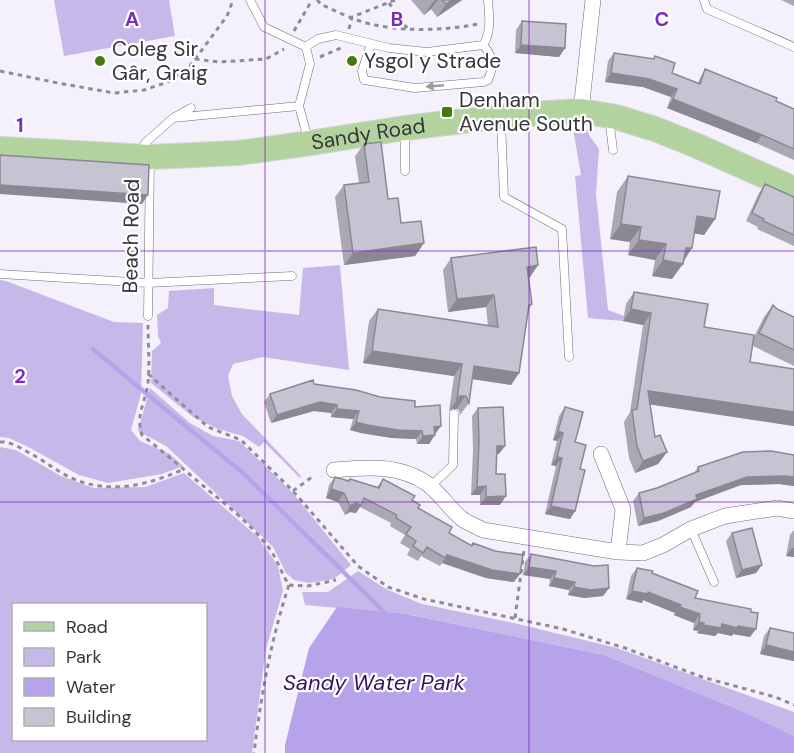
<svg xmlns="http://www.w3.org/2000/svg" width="794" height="753" viewBox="0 0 794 753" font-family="'DM Sans',sans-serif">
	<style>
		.green { fill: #c6b9ea; fill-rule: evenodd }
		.water { fill: #b7a3e9 }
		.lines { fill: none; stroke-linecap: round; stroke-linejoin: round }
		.stream { stroke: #b7a3e9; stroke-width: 4.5 }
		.service-casing { stroke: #6e6a78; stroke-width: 9 }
		.minor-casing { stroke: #6e6a78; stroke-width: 16 }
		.primary-casing { stroke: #d3d3d4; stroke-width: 26 }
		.path { stroke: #8f8c95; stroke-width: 3; stroke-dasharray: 4.5 4.5; stroke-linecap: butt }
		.service { stroke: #fff; stroke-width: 8 }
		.minor { stroke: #fff; stroke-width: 15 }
		.primary { stroke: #b2d39d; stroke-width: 24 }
		.wall { fill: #aaa8b5 }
		.shaded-wall { fill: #8b8893 }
		.building { fill: #c6c3d2; stroke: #8b8893; stroke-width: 1.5 }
		.oneway { fill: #9b9a9d }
		.grid { fill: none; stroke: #7b2cbf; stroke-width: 1.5; stroke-opacity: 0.55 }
		.poi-dot { fill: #447b10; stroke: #fff; stroke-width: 2 }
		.labels { text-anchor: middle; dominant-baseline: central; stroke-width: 4.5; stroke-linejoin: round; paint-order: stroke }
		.poi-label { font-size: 21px; fill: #37353b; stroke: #fff; text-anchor: start }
		.street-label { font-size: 21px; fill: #37353b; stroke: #fff }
		.water-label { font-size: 22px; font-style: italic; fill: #361263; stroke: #fff }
		.grid-label { font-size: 20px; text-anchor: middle; font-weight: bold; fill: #7b2cbf; stroke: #fff; stroke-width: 4.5; stroke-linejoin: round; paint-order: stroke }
	</style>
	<rect width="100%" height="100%" fill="#f4f1fd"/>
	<path class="green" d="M54,0H169L175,36L64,56Z
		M573,129H589V135L599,149L596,194L608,310L624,316L623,321L588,318L575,176L581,175Z
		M340,265L349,370L263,357L233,364L228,376L232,396L242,414L301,476L300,478L264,442L259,447L243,436L218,429L193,417L151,383L152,351L161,343L158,336L157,315L168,308L169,291L214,288V305L299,315L303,268Z
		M0,280L6,281L114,322L143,323L141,394L131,430L140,441L170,454L183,466L162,474L108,483L79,475L30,448L9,438L0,437Z
		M150,388L190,423L213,436L239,441L293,493L351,565L334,579L309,583L294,580L286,573L273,547L166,446L138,431Z
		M0,447L16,450L61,476L94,488L145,487L184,473L258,537L278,566L283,591L266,649L252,753H0ZM14,604H206V740H14Z
		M358,571L386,589L422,604L514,623L617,648L794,712V736L742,711L604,655L406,614L305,605L302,592H328Z"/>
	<path class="water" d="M337,607L406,614L604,655L742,711L794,736V753H285V745L309,648Z"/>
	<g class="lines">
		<path class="stream" d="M93,349L160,405L242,472L384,612"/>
		<defs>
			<path id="service" d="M250,0L264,27L306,47L310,64L299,106
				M704,0L707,9L794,47
				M483,45C492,32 489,15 488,0
				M305,47L318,39L336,35L389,48L427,52L483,45C493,55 494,67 488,80L483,82L415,88L364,80L362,71L371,44
				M173,118L299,106L308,139
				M609,118L613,150
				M501,121L504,197L562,229L569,357
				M405,130V171
				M142,152L145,143L173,118L191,108
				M0,274L148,283L292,276
				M148,316L150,159
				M430,487L453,465L454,414
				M691,529L714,582"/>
			<path id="minor" d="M581,111L593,0
				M601,454L623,509L618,552
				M334,470C367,467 401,464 429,485C441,495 450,509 462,519C468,523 476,526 483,530L618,552L643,553L663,545L691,529L725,516L777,508L794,511"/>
			<g id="primary">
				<path id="s1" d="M0,149L150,157L238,153L310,143L405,128L514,115L581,111L616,117L655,129L695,145L794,189"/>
			</g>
		</defs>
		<use href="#service" class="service-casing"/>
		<use href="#minor" class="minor-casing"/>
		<use href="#primary" class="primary-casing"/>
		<path class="path" d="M317,0L322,5C339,12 357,22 375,25C409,32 446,30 479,24
			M389,3L407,28
			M349,29L352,17L395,0
			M294,31L312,0
			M320,57L341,48
			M195,59L219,62L266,59L284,49
			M0,71L58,83L114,93L144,90L168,82L190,66L227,16L233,0
			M148,325C148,344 150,364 148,383C146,402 135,414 142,435C166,454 189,474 213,494C233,510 254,528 269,548C278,560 281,573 289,585C271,639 261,696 254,753
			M148,374L208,427L241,440L293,491L358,566L388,587L424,599L563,629L625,648L702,677L775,697L794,705
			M0,442C12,441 23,450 33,455C46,462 57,471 69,477C108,495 146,486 184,469
			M293,491L312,477
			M289,585L308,586L336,580
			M515,618L524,550"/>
		<use href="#service" class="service"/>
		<use href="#minor" class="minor"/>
		<use href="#primary" class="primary"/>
	</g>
	<path class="wall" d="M411,0H462L437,17L431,9L424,15Z
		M781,0H794V6Z
		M522,21L565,48L559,57L515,53L516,30Z
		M614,53L653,59L655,56L672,73L698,83L700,78L705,69L794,109V160L756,143L667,108L671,97L643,87L605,82L608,61Z
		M364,144L388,199L401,223L424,243L415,256L344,265L335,197L344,185L359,183L355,156Z
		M628,176L715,219L704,235L694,233L684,260L672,279L652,276L655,260L628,255L630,242L610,239L617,192Z
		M765,184L794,197V246L757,229L758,227L746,221L759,193Z
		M451,258L538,265L530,277L528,278L532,304L529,309L519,373L511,385L472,379L469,403L460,415L459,411L457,409H452L449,411L454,376L363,363L369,321L378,309L488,326L486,307L448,312L443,270Z
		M634,292L704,327L754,337L764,317L773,305L777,309L794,317V366L753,346L750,362L794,426L650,404L655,437L667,452L658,464L635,473L629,458L624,422L630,412L643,325L623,321L626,304Z
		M314,384L415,407L435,434L429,444H417L416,439L392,438L361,433L350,430L353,419L331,417V413L314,411L271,423L264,402L270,394Z
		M565,407L575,442L580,469L575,511L570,519L545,514L556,466L551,465L557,441L553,440L559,416Z
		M478,408L499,454H497L496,474L500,505H480V495H471L473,450L472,416Z
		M794,455V486L779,484L741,485L695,502L691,507L658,521L638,526L633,501L639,493L657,488L694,473L698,467Z
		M335,477L349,481L377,487L383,479L412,500L418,508L449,533L471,545L473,543L514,582L486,578L442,563L440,566L421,556L418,561L407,555L410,549L400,543L405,535L390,526L391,523L360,507L356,513L350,512L345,515L338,502L326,498L329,485Z
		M794,530V557L786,556L790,535Z
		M732,533L756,573L736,578L726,541Z
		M531,554L609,588L603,596L584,598L568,595L569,590L549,586L550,579L523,575L525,562Z
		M637,568L652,573L695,598L750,637L733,634L732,636L718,633L715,636L697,633L698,631L693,630L694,623L674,615L675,613L643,600L642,603L626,599L631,576Z
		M770,628L794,633V661L760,654L764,636Z"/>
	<path class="shaded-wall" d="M436,0H438L431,9L424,15L432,3Z
		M452,0H462L437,17L446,4Z
		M521,45L565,48L559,57L515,53Z
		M611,73L649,79L677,89L671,97L643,87L605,82Z
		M673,99L762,135L756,143L667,108Z
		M0,185L148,195L142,204L0,194Z
		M697,216L715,219L704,235L686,232Z
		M621,224L641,227L630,242L610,239Z
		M639,240L666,244L655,260L628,255Z
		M424,243L415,256L344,265L353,253Z
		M686,248H692L682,264H683L672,279L652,276L663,260Z
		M538,265L530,277L518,279L527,267Z
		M494,295L486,307L448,312L457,299Z
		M631,309L651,313L643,325L623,321Z
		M372,351L462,364L454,376L363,363Z
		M474,366L519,373L511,385L465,378Z
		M648,391L794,412V426L640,403Z
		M460,396H465L457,409H452L449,411Z
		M320,402L337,405L331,413L314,411L271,423L277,415Z
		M337,409L359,411L353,419L331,417Z
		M356,422L422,431L416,439L392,438L361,433L350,430Z
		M441,426L435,434L428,435L434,427Z
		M558,431L563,433L557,441L553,440Z
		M435,435L429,444H417L423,436Z
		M497,446H505L499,454H491Z
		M667,452L658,464L635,473L643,461Z
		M557,457L562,458L556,466L551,465Z
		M785,476L794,477V486L779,484L741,485L695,502L691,507L658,521L638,526L644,518L696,495L747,477Z
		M486,486L480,495H471L477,487Z
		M331,489L344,493L338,502L326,498Z
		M506,496L500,505H480L486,497Z
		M356,503L361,505L356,513L350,512L345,515L350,506Z
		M551,506L575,511L570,519L545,514Z
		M792,548H794V557L786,556Z
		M447,555L520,574L514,582L486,578L442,563Z
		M762,565L756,573L736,578L742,570Z
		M529,567L556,571L550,579L523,575Z
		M554,578L575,582L569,590L549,586Z
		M574,587L609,588L603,596L584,598L568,595Z
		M632,591L648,592L681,605L675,613L643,600L642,603L626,599Z
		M680,607L700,614L694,623L674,615Z
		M699,622L704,623L698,631L693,630Z
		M722,624L738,626L756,629L750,637L733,634L732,636L718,633L715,636L697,633L703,625Z
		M766,645L794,652V661L760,654Z"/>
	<path class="building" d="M442,0H452L446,4Z
		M522,21L566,24L565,48L521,45Z
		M614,53L654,59L655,56L675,63L672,73L700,84L705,69L777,98L776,101L794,109V149L762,135L673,99L677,89L649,79L611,73Z
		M381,142L388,199L398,198L401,223L421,221L424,243L353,253L344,185L369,182L364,144Z
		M0,155L149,165L148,195L0,185Z
		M628,176L720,191L715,219L697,216L692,248H686L683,264L663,260L666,244L639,240L641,227L621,224Z
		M765,184L794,197V235L763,221L764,219L752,213Z
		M536,247L538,265L527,267L532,304L529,305L519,373L474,366L469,403L467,398L465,396H460L457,399L462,364L372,351L378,309L498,327L494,295L457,299L451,258Z
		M634,292L708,304L704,327L754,335L750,362L794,369V412L648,391L655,437L660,435L667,452L643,461L637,446L632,410L637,409L651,313L631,309Z
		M773,305L777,309L794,317V350L759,333Z
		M313,380L314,384L356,390L380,397L415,401V407L440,405L441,426L434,427L435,435L423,436L422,431L398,430L367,425L356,422L359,411L337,409V405L320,402L277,415L270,394Z
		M503,407L505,446H497L496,474H505L506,496L486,497V486L477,487L479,442L478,408Z
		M565,407L583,412L575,442L586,445L580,469L585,470L575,511L551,506L562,458L557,457L563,433L558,431Z
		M771,451L794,455V477L785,476L747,477L696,495L697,499L664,513L644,518L639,493L657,488L699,471L698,467L743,452Z
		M335,477L349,481L350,479L379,488L383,479L415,496L412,500L420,505L418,508L452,527L449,533L472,546L473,543L495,551L523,555L520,574L492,570L447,555L445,558L427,547L423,553L413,546L416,541L406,534L411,527L396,518L397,515L364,498L361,505L356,503L350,506L344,493L331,489Z
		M752,528L762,565L742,570L732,533Z
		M531,554L594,566L608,565L609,588L590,590L574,587L575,582L554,578L556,571L529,567Z
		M637,568L653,571L652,573L698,591L695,598L751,609V612L758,613L756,629L738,626L737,628L722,624L721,628L703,625L704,623L699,622L700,614L680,607L681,605L648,592V594L632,591Z
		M770,628L794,633V652L766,645Z"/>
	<defs><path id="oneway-solid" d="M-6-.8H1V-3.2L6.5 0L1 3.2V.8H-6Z" transform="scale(1.5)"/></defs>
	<use class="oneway" href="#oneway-solid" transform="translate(435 86) rotate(175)"/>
	<path class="grid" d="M265,0V753M529,0V753M0,251H794M0,502H794"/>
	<g class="poi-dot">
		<circle cx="100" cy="61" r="6"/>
		<circle cx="352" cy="61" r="6"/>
		<rect x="441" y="106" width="12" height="12" rx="3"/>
	</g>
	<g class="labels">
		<g class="poi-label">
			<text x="112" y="49">Coleg Sir<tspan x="112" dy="24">Gâr, Graig</tspan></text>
			<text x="364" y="61">Ysgol y Strade</text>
			<text x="459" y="100">Denham<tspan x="459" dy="24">Avenue South</tspan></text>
		</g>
		<g class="street-label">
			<text stroke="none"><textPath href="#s1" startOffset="370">Sandy Road</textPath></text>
			<text transform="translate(131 236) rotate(-89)">Beach Road</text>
		</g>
		<g class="water-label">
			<text x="374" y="682">Sandy Water Park</text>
		</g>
	</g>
	<g class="grid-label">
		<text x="132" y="26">A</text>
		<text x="397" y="26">B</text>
		<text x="662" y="26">C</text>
		<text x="20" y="132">1</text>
		<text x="20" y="383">2</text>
	</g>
	<rect x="12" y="603" width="195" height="138" fill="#ffffff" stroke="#afaeb1" stroke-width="1.5"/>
	<rect x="24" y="622" width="30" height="9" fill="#b2d39d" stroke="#afaeb1" stroke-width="1.5"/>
	<text x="66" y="633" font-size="18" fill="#37353b">Road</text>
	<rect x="24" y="648" width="30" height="18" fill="#c6b9ea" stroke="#afaeb1" stroke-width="1.5"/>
	<text x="66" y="663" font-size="18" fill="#37353b">Park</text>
	<rect x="24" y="678" width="30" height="18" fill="#b7a3e9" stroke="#afaeb1" stroke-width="1.5"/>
	<text x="66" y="693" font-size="18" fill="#37353b">Water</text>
	<rect x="24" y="708" width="30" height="18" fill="#c6c3d2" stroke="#afaeb1" stroke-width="1.5"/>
	<text x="66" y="723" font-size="18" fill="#37353b">Building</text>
</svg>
